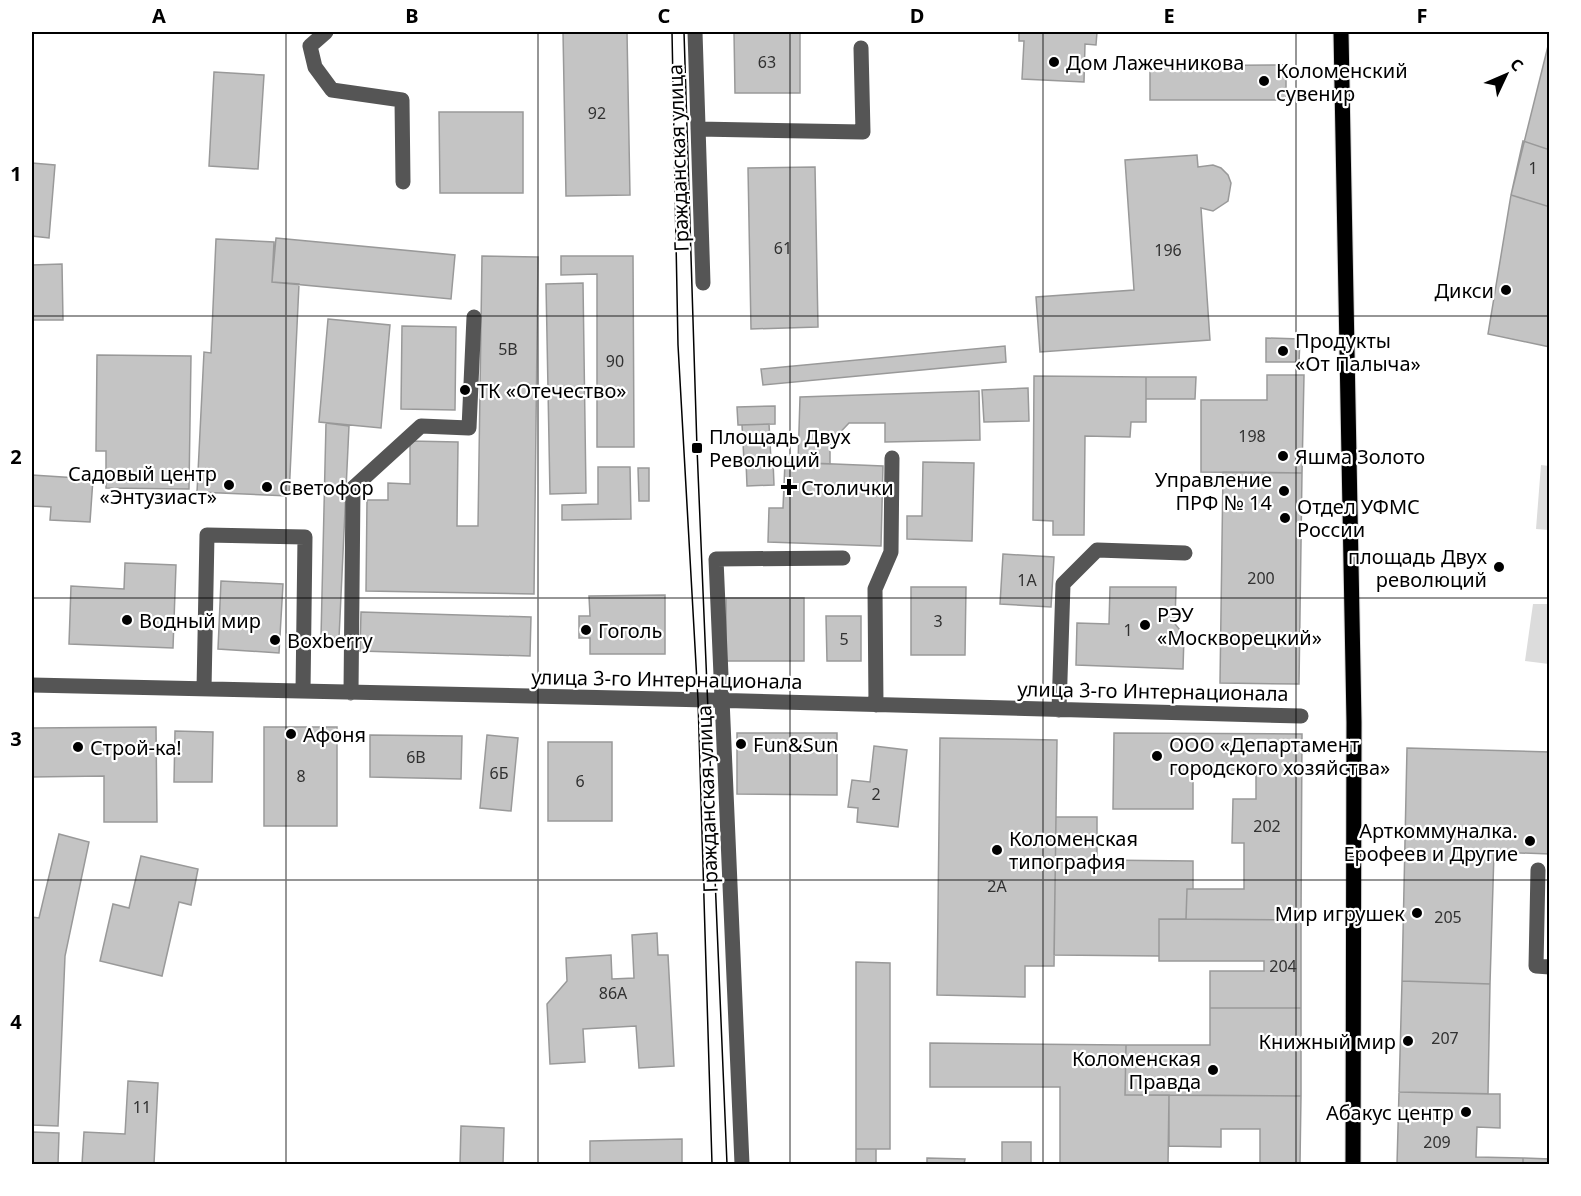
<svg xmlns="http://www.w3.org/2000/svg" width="1581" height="1196" viewBox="0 0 1581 1196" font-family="'Noto Sans',sans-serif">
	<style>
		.green { fill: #dcdcdc }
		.building { fill: #c4c4c4; stroke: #999; stroke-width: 1.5 }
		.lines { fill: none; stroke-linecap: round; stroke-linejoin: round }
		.major-casing { stroke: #dbdbdb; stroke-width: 17 }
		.minor { stroke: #555; stroke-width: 15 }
		.major { stroke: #000; stroke-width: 15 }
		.tram { stroke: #000; stroke-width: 1.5 }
		.grid { fill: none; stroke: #000; stroke-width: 1.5; stroke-opacity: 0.55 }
		.poi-dot { fill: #000; stroke: #fff; stroke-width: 2 }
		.labels { text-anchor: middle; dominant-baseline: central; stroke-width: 4.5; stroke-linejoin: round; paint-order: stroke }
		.number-label { font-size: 16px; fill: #313131 }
		.poi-label { font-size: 20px; fill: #000; stroke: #fff; text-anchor: start }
		.street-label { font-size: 20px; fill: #000; stroke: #fff }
		.neatline { fill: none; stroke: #000; stroke-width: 2 }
		.grid-label { font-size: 20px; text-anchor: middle; font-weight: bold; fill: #000 }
	</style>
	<rect width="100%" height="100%" fill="#fff"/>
	<path class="green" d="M1541,465L1549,466V530L1536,529Z
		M1533,604H1547L1549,664L1525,661Z"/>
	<path class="building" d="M563,32H627L630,195L566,196Z
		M734,32H800V93H735Z
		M1019,32H1097L1096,45L1085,44L1084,82L1022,79L1024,41H1019Z
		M1550,38V347L1488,334L1511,195Z
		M1286,65V100H1150V66Z
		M214,72L264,75L258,169L209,166Z
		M439,112H523V193H440Z
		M1523,141L1550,150V207L1511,195Z
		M1197,155L1198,167L1213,165L1221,168L1228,175L1231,183L1228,201L1213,211L1201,208L1210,340L1040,352L1036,297L1134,290L1125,160Z
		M32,163L55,165L49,238L32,236Z
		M815,167L818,327L751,329L748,168Z
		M276,238L455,255L451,299L272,282Z
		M216,239L274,242L272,282L299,284L289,496L197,492L204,352L211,353Z
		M482,256L538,257L534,594L366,591L367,500H388V483L410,484V441L458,442L457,526H478Z
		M561,256H633L634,447H597V274L561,275Z
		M62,264L63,320H32V265Z
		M583,283L586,493L550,494L546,284Z
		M328,319L390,325L381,428L319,422Z
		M402,326L456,327L455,410L401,409Z
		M1266,338L1300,339L1299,362H1266Z
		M1005,346L1006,362L763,385L761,369Z
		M97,355L191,356L189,489L106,488V451H96Z
		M1267,375H1304L1302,473L1201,472V400H1267Z
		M1034,376L1146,377V422H1131L1130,437L1085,436L1084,535H1053V521L1033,520Z
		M1146,377H1196L1195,399H1146Z
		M1028,388L1029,421L984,422L982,390Z
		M979,391L980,440L885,442V423H849L830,443V464L798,463L800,397Z
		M775,406V424L738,425L737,407Z
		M326,423L349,426L339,638L321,637Z
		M769,424L771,460L744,461L742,425Z
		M771,460H773L774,485L747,486L746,461Z
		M785,462L883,466L881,546L768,542L769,508H783Z
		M923,462L974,463L972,541L907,539V516H922Z
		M598,467H630L631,519L562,520V505L598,504Z
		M638,468H649V501H639Z
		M1223,472L1302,473L1299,684L1220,683Z
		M32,475L93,479L90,522L50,520L51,507L32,506Z
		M1003,554L1054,557L1051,607L1000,604Z
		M125,563L176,565L173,648L69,644L71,586L124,589Z
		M221,581L283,584L279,653L218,649Z
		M911,587H966L965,655H911Z
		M1110,587H1176L1175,624L1184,635L1183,669L1076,665L1077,623L1109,624Z
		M665,595V654H590V638H579V616H590L589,596Z
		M726,598H804V661H726Z
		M361,612L531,617L530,656L360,651Z
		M826,616H861V661H827Z
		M156,727L157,822H104V776L32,777V728Z
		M264,727H337V826H264Z
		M175,731L213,732L212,782H174Z
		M737,733H837V795L737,794Z
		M1114,733L1302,734L1301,920L1186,919L1187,889H1244V843H1232L1233,799H1256V774H1193V809H1113Z
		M370,735L462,736L461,779L370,777Z
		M487,735L518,738L511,811L480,808Z
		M940,738L1057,740L1054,966H1025V997L937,995Z
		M548,742H612V821H548Z
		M874,746L907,750L898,827L857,822L858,808L848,807L852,780L870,782Z
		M1407,748L1550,752V854L1494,852L1490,984L1402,981Z
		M1056,817H1097V860L1193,861V889H1187L1186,919H1159V956L1054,955Z
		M59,834L89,842L65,956L58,1126L32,1125V917L39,918Z
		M141,856L198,869L191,905L179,902L162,976L100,961L113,904L129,908Z
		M1159,919L1301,920V1008H1210V971H1264V961H1159Z
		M657,933L658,955H668L674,1066L639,1068L636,1026L583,1029L585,1062L550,1064L547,1004L567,981L566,958L611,955L612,979L634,978L632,935Z
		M856,962L890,963V1149H856Z
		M1402,981L1490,984L1488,1094L1399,1092Z
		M1210,1008H1301V1096L1125,1095L1126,1045H1210Z
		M930,1043L1126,1045L1125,1095H1169L1168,1164H1060V1087H930Z
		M128,1081L158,1083L154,1164H82L84,1132L125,1134Z
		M1399,1092L1500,1094V1128L1477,1127L1476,1157L1523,1158V1164H1397Z
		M1169,1095L1301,1096L1300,1164H1260V1129H1221V1147L1169,1146Z
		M461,1126L504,1128L503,1164H460Z
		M32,1132L59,1133L58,1164H32Z
		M682,1139V1164H590V1141Z
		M1002,1142H1031V1164H1002Z
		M856,1149H876V1164H856Z
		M927,1158L965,1159L964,1164H927Z
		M1523,1158L1550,1159V1164H1523Z"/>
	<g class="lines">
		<defs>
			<path id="major" d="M1341,32L1354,722L1353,1164"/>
		</defs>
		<use href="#major" class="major-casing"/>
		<path class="minor" d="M326,32L310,46L315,67L332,90L402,100L403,182
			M695,32L703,283
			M698,129L863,132L861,48
			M32,685L708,700L1301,716
			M204,689L207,535L305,537L303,691
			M351,693L353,488L421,426L469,428L474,317
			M876,705L875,589L891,552L892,458
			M1059,710L1063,584L1097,550L1185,553
			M1538,870L1536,966L1550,967
			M742,1164L716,559L843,558"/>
		<use href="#major" class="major"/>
		<path class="tram" d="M672,32L678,345L698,700L712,1164
			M684,32L697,448L727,1164"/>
	</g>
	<path class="grid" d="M286,32V1164M538,32V1164M790,32V1164M1043,32V1164M1296,32V1164M32,316H1550M32,598H1550M32,880H1550"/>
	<g class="poi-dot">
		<circle cx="1054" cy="62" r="6"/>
		<circle cx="1264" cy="81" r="6"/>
		<circle cx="1506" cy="290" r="6"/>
		<circle cx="1283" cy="351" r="6"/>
		<circle cx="465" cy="390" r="6"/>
		<rect x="691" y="442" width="12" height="12" rx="3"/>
		<circle cx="1283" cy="456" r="6"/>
		<circle cx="229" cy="485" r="6"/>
		<circle cx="267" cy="487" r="6"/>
		<path d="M786 478h6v6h6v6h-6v6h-6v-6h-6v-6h6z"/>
		<circle cx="1284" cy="491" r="6"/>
		<circle cx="1285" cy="518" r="6"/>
		<circle cx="1499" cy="567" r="6"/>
		<circle cx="127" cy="620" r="6"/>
		<circle cx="1145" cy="625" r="6"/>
		<circle cx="586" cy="630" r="6"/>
		<circle cx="275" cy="640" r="6"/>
		<circle cx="291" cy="734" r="6"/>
		<circle cx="741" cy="744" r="6"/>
		<circle cx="78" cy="747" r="6"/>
		<circle cx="1157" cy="756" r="6"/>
		<circle cx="1530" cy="841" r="6"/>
		<circle cx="997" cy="850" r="6"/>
		<circle cx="1417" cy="913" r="6"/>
		<circle cx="1408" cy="1041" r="6"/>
		<circle cx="1213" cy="1070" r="6"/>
		<circle cx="1466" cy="1112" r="6"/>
	</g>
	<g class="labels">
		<g class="number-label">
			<text x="767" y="62">63</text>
			<text x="597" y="113">92</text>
			<text x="1533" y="168">1</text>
			<text x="783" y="248">61</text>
			<text x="1168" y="250">196</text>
			<text x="508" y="349">5В</text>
			<text x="615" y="361">90</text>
			<text x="1252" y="436">198</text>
			<text x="1261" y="578">200</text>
			<text x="1027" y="580">1А</text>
			<text x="938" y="621">3</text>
			<text x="1128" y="630">1</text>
			<text x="844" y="639">5</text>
			<text x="416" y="757">6В</text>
			<text x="499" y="773">6Б</text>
			<text x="301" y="776">8</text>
			<text x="580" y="781">6</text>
			<text x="876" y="794">2</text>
			<text x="1267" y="826">202</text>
			<text x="997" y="886">2А</text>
			<text x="1448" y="917">205</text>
			<text x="1283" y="966">204</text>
			<text x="613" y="993">86А</text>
			<text x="1445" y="1038">207</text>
			<text x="142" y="1107">11</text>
			<text x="1437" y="1142">209</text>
		</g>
		<g class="poi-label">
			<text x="1066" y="62">Дом Лажечникова</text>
			<text x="1276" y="70">Коломенский<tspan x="1276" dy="23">сувенир</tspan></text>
			<text x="1494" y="290" text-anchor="end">Дикси</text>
			<text x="1295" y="340">Продукты<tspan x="1295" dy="23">«От Палыча»</tspan></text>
			<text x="477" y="390">ТК «Отечество»</text>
			<text x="709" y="436">Площадь Двух<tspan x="709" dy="23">Революций</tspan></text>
			<text x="1295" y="456">Яшма Золото</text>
			<text x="217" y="473" text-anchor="end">Садовый центр<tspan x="217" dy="23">«Энтузиаст»</tspan></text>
			<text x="1272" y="479" text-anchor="end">Управление<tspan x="1272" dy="23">ПРФ № 14</tspan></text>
			<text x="279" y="487">Светофор</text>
			<text x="801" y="487">Столички</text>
			<text x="1297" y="506">Отдел УФМС<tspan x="1297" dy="23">России</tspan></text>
			<text x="1487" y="556" text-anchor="end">площадь Двух<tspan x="1487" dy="23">революций</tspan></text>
			<text x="1157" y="614">РЭУ<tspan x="1157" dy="23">«Москворецкий»</tspan></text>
			<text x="139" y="620">Водный мир</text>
			<text x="598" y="630">Гоголь</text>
			<text x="287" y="640">Boxberry</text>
			<text x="303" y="734">Афоня</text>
			<text x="753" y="744">Fun&amp;Sun</text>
			<text x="1169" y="744">ООО «Департамент<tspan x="1169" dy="23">городского хозяйства»</tspan></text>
			<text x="90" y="747">Строй-ка!</text>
			<text x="1518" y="830" text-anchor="end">Арткоммуналка.<tspan x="1518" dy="23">Ерофеев и Другие</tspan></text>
			<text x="1009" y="838">Коломенская<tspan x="1009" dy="23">типография</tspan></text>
			<text x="1405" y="913" text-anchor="end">Мир игрушек</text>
			<text x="1396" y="1041" text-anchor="end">Книжный мир</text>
			<text x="1201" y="1058" text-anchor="end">Коломенская<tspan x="1201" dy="23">Правда</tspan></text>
			<text x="1454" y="1112" text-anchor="end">Абакус центр</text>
		</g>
		<g class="street-label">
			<text transform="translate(678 158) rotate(-92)">Гражданская улица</text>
			<text transform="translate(667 679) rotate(1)">улица 3-го Интернационала</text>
			<text transform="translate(1153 691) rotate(1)">улица 3-го Интернационала</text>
			<text transform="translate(707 799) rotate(-92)">Гражданская улица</text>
		</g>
	</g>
	<rect width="1581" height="1196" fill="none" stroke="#ffffff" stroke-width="66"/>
	<g transform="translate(1506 75) rotate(46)" stroke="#ffffff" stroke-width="4.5" paint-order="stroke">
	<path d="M0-4.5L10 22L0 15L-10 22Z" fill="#000000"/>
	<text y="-9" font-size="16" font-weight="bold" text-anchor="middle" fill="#000000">С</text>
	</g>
	<rect x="33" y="33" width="1515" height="1130" class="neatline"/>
	<g class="grid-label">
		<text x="159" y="23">A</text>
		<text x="412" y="23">B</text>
		<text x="664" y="23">C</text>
		<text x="917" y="23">D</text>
		<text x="1169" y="23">E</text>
		<text x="1422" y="23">F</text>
		<text x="16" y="181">1</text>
		<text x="16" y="464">2</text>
		<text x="16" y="746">3</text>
		<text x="16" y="1029">4</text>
	</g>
</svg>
